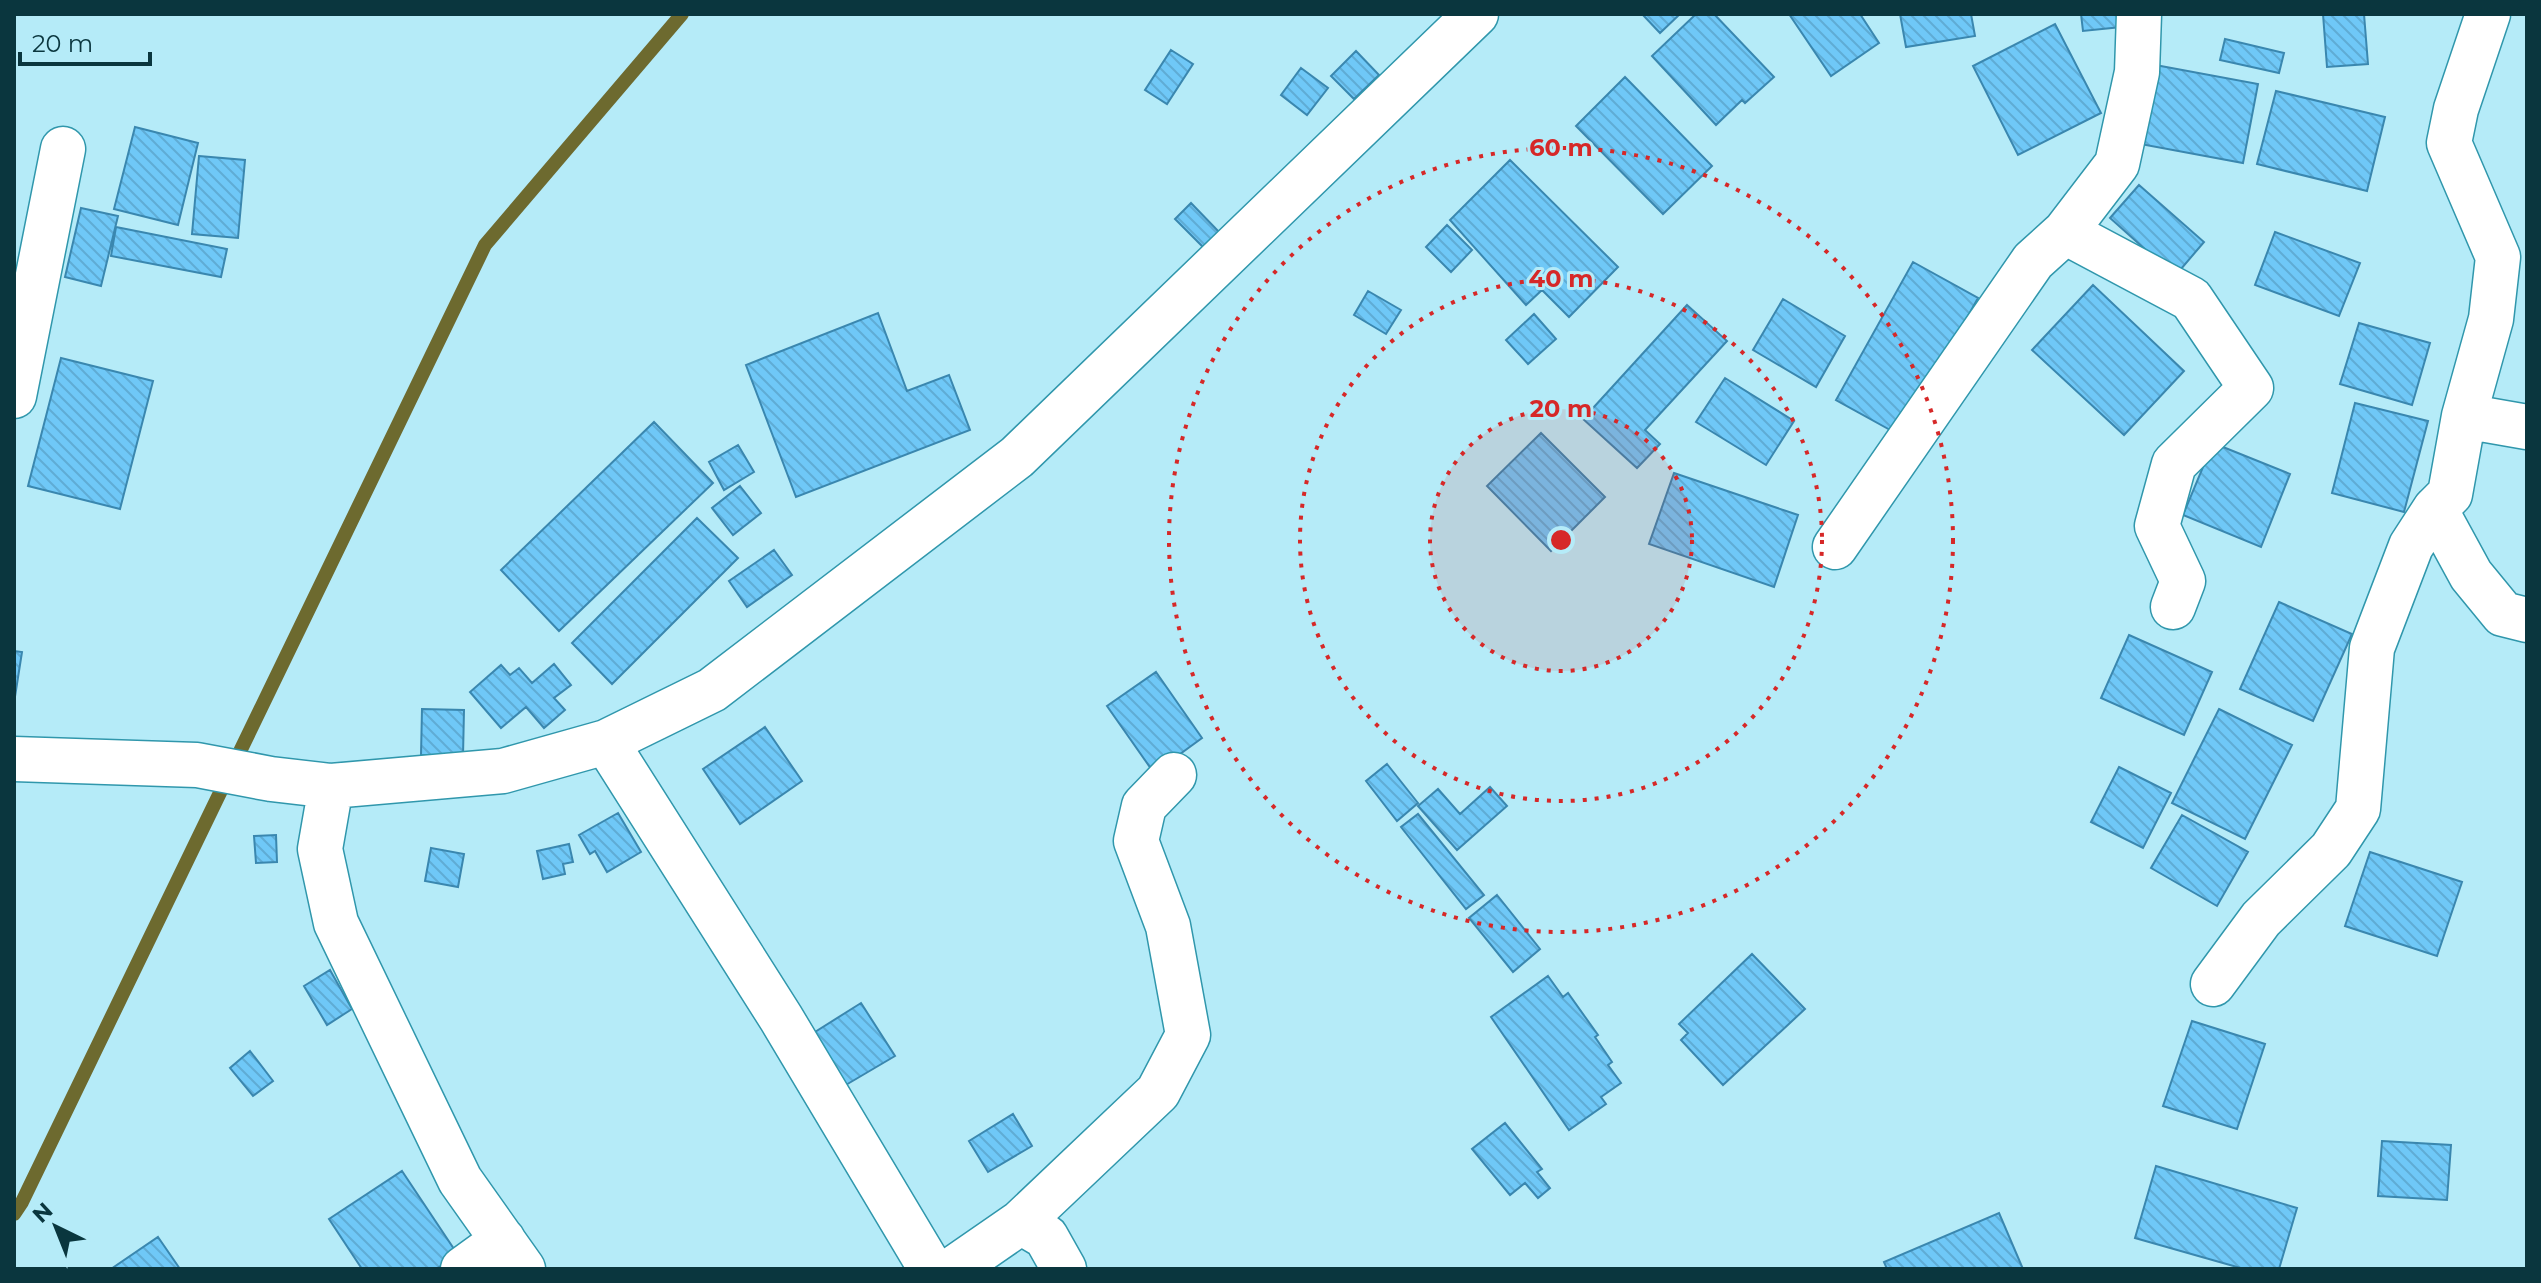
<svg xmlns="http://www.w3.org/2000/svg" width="2541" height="1283" viewBox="0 0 2541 1283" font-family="Montserrat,sans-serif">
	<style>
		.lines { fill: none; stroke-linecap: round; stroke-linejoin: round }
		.stream { stroke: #6d6a2f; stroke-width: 14 }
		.building { fill: url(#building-back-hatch); stroke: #3a87af; stroke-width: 2 }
		.minor-casing { stroke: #3097ac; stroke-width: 47 }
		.minor { stroke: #fff; stroke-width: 44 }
		.ring { fill: none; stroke: #d62828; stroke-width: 4; stroke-dasharray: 4 8 }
		.centre { fill: #d62828; stroke: #b5ebf8; stroke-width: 4 }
		.ring-label { font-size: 24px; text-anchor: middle; font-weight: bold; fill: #d62828; stroke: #b5ebf8; stroke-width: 6; stroke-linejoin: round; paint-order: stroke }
	</style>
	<defs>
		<pattern id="building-back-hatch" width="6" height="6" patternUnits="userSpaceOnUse" patternTransform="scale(2)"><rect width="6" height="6" fill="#6fc8f7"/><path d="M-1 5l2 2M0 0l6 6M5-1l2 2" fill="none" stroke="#5facd5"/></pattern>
	</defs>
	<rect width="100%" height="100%" fill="#b5ebf8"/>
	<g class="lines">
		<path class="stream" d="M14,1214L22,1202L485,245L682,14"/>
	</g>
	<path class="building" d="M1642,14H1680L1660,33Z
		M1696,14H1714L1774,77L1745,103L1742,100L1716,125L1652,56Z
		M1789,14H1860L1879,43L1831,76Z
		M1900,14H1971L1975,36L1906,47Z
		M2081,14H2130L2131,26L2083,31Z
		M2323,14H2364L2368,64L2327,67Z
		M2055,24L2101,113L2018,155L1973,66Z
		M2225,39L2284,53L2279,73L2220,60Z
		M1171,50L1193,64L1167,104L1145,90Z
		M1356,51L1379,75L1354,99L1331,76Z
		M2150,64L2258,84L2243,163L2135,143Z
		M1301,68L1328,88L1307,115L1281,95Z
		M1625,77L1712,166L1663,214L1576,126Z
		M2276,91L2385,117L2367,191L2257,164Z
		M135,127L198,143L178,225L114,209Z
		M199,156L245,160L238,238L192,234Z
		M1510,160L1618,267L1569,317L1542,290L1526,305L1450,220Z
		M2139,185L2204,242L2175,276L2110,218Z
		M1191,203L1220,233L1204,248L1175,219Z
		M81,208L118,216L101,286L65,277Z
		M1447,225L1472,250L1451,272L1426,247Z
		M116,227L227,249L221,277L111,256Z
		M2275,232L2360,263L2339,316L2255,285Z
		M1913,262L1978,298L1901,436L1836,400Z
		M2093,285L2184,371L2124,435L2032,350Z
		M1368,291L1401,310L1386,334L1354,315Z
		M1783,299L1845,336L1816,387L1753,350Z
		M1687,305L1727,341L1645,430L1660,444L1637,468L1583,419Z
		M878,313L907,391L949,375L970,430L796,497L746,365Z
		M1534,314L1556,339L1528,364L1506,340Z
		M2359,323L2430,343L2412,405L2340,384Z
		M61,358L153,381L120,509L28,486Z
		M1725,378L1794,421L1766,465L1696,422Z
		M2355,403L2428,421L2404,512L2332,493Z
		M654,422L713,483L559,631L501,570Z
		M1541,433L1605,497L1551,551L1487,486Z
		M2213,443L2290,474L2261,547L2183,515Z
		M738,445L754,472L724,490L709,462Z
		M1674,473L1798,515L1774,587L1649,544Z
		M740,486L761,513L733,535L712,508Z
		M697,518L738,558L612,684L572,643Z
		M774,550L792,575L747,607L729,581Z
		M2279,602L2352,634L2313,721L2240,689Z
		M2129,635L2212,672L2184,735L2101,698Z
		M14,651L22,652L14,703Z
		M554,664L571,685L554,698L565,710L544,728L526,707L501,728L470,692L501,665L510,675L519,668L532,683Z
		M1156,672L1202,738L1154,773L1107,706Z
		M422,709L464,710L463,756L421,755Z
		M2219,709L2292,745L2245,839L2172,803Z
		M765,727L802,781L740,824L703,769Z
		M1387,764L1418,803L1397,821L1366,781Z
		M2119,767L2171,793L2143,848L2091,822Z
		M1490,787L1507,806L1457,850L1418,806L1438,789L1460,814Z
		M618,813L641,852L607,872L595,851L590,854L579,835Z
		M1418,814L1484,895L1466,909L1401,827Z
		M2182,815L2248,852L2217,906L2151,868Z
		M276,835L277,862L256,863L254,836Z
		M569,844L573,862L563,864L565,874L543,879L537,851Z
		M431,848L464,854L458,887L425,881Z
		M2370,852L2462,882L2437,956L2345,926Z
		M1497,895L1540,949L1513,972L1469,918Z
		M1752,954L1805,1009L1723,1085L1681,1040L1688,1033L1679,1024Z
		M330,970L352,1009L327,1025L304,986Z
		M1548,976L1563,997L1568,993L1598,1035L1595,1037L1612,1062L1608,1065L1621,1083L1601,1097L1606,1104L1569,1130L1491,1017Z
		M861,1003L895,1056L839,1089L807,1037Z
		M2192,1021L2265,1044L2237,1129L2163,1106Z
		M250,1051L273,1081L253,1096L230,1068Z
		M1013,1114L1032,1146L988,1172L969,1141Z
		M1505,1123L1542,1169L1537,1172L1550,1188L1538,1198L1525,1183L1510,1195L1472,1149Z
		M2382,1141L2451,1145L2447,1200L2378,1196Z
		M2156,1166L2297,1208L2279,1269H2244L2135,1238Z
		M402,1171L458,1255L436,1269H362L329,1219Z
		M1999,1213L2023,1269H1887L1884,1262Z
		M158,1237L180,1269H111Z"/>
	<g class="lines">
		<defs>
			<path id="minor" d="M2065,232L2191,299L2251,388L2174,464L2157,526L2183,581L2173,607
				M14,396L63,149
				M2464,416L2527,427
				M2435,509L2471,575L2503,614L2527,620
				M1835,547L2033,261L2065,232L2117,164L2137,72L2139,14
				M606,742L781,1018L931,1269
				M14,759L197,765L271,779L331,786L503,771L606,742L712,690L1017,457L1476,14
				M331,786L320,849L336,923L460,1180L523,1269
				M2213,984L2261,919L2331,850L2358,809L2372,648L2411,546L2435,509L2450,494L2464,416L2491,319L2498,257L2449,143L2456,109L2488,14
				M1021,1222L1158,1092L1188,1035L1168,926L1136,841L1144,806L1174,775
				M463,1269L503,1240
				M953,1269L1021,1222L1046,1237L1064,1269"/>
		</defs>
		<use href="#minor" class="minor-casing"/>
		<use href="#minor" class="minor"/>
	</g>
	<circle cx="1561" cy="540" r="131" fill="#d62828" fill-opacity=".12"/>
	<g class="ring">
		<circle cx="1561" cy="540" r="131"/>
		<circle cx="1561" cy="540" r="261"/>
		<circle cx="1561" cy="540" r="392"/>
	</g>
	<circle cx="1561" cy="540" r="12" class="centre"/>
	<g class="ring-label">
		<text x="1561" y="156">60 m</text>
		<text x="1561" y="287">40 m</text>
		<text x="1561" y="417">20 m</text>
	</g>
	<rect width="2541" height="1283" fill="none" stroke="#0a363e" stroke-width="32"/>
	<g transform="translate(56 1227) rotate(317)" stroke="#b5ebf8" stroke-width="6" paint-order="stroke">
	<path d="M0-6L14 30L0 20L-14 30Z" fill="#0a363e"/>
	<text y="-12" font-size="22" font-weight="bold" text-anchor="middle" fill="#0a363e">N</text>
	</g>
	<path d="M20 52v12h130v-12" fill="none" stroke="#0a363e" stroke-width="4"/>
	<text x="32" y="52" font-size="24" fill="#0a363e" stroke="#b5ebf8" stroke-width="6" paint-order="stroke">20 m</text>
</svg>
